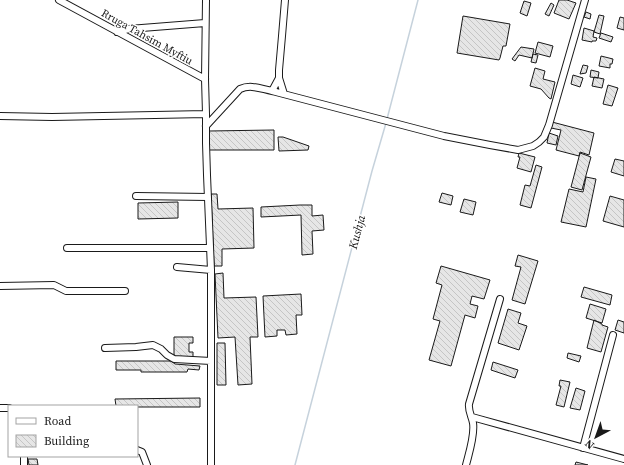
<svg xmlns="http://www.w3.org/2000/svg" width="624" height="465" viewBox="0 0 624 465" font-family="'Source Serif 4',serif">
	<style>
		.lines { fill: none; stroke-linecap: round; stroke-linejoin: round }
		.stream { stroke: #c6d2dc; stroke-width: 1.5 }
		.building { fill: url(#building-back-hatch); stroke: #1a1a1a }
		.minor-casing { stroke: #1a1a1a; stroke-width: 8 }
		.minor { stroke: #fff; stroke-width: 6 }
		.labels { text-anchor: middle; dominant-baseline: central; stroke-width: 3; stroke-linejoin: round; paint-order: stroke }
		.street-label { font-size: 11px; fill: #1a1a1a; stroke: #fff }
		.water-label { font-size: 12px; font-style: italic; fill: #1a1a1a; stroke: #fff }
	</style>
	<defs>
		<pattern id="building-back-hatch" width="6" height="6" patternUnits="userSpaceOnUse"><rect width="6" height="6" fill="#e6e6e6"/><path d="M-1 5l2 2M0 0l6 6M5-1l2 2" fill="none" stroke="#c5c5c5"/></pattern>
	</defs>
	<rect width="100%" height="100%" fill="#fff"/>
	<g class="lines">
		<path class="stream" d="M387,119L418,0
			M295,465L372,171L386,123"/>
	</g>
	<path class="building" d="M559,0H567L576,3L569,19L554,13Z
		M524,1L531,3L527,16L520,13Z
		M551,3L554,5L549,16L545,14Z
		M586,12L591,14L590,19L584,17Z
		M599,15L604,16L600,34L594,32Z
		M463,16L510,24L506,46H503L500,58L499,60L457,53Z
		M620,17L624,18V30L617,28Z
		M584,28L594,31L593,37L597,38L596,41H592V42L582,40Z
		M601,33L613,37L611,42L599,38Z
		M538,42L553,46L550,57L535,53Z
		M521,47L534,49L532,58L519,55L515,61L512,59Z
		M533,54L538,55L536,63L531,62Z
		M601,56L613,59L612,64H610V68L599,66Z
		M583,65L588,66L586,73L580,74Z
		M535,68L545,71L543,79L555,82L551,99L549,98L541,89L530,86Z
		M591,70L599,72L598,78L590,77Z
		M573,75L583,78L580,87L571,84Z
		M594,77L604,79L602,88L592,86Z
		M608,85L618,88L612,106L603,104Z
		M552,122L594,133L589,155L580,152L579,156L556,150L561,130L551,128Z
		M274,130V150H209V131Z
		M549,133L558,136L556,145L547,143Z
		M278,137H283L309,146L308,150L279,151Z
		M519,153L535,157L531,172L517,168L520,157H518Z
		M580,153L591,157L582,190L571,187Z
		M615,159L624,161V176L611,172Z
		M536,165L542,167L531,208L520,205L525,185L530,186Z
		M586,177L596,179L586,227L561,222L569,189L583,192Z
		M442,193L453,196L451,205L439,202Z
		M211,194H217L218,209L253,208L254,248L222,249V266H214Z
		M610,196L624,200V227L603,221Z
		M464,199L476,202L473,215L460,212Z
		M178,202V218L138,219V203Z
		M300,205H312V216L323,215L324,230L312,231L313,254L302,255L301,215L261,217V207Z
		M518,255L538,261L525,304L512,300L521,267L515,266Z
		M441,266L490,280L484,299L472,296L470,304L478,306L475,318L465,315L451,366L429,360L440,321L433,319L442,285L436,283Z
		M223,273L224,298L256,297L258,337H250L252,384L238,385L235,337L218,338L215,274Z
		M584,287L612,295L610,305L581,297Z
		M301,294L302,315H296L297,334L286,335L285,330H277V336L265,337L263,296Z
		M590,304L606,309L602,323L586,318Z
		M508,309L521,313L518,323L527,326L519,350L498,343Z
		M594,320L602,324V325L608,327L601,352L587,348Z
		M618,320L624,322V333L615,330Z
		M174,337H193V343H189V352H193V358H174Z
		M217,343H225L226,385H217Z
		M568,353L581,356L579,362L567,358Z
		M116,361H171L175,364L200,366L199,370L188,369L187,372H141V370H116Z
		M493,362L518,370L515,378L491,370Z
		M560,380L570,382L564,407L556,405L561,386H559Z
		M576,388L585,391L580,410L570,408Z
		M200,398V407H137V406H116L115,399Z
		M28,459H37L38,465H29Z
		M576,462L588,465H575Z"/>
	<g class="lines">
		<defs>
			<path id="minor" d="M59,0L205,79
				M206,0L205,79L206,114V143L207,175L211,270V465
				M117,32L129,29L205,23
				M279,78L284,94
				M272,91L279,78V70L282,36L285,0
				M0,116L52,117L206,114
				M206,126L240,89C251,84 261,89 272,91L444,136L490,145L518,150L533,146L539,142L544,137L549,125L585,0
				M136,196L208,197
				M67,248H210
				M177,267L211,270
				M0,286L54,285L66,291H125
				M105,348L136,347L153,345L161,349L167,355L174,359L211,361
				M0,408H9
				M472,417L624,459
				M583,448L613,335
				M137,450L142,452L147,465
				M24,456V465
				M466,465C469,453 475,435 473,423C472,417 468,411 469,404L500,299"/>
		</defs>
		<use href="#minor" class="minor-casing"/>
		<use href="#minor" class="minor"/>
	</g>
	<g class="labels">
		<g class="street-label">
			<text transform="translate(147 37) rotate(29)">Rruga Tahsim Myftiu</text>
		</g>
		<g class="water-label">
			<text transform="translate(357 232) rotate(-75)">Kushja</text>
		</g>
	</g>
	<rect x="8" y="405" width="130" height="52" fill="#ffffff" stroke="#a3a3a3"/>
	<rect x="16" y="418" width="20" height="6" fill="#ffffff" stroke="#a3a3a3"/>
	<text x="44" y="425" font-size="12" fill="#1a1a1a">Road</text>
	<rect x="16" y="435" width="20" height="12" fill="url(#building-back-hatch)" stroke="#a3a3a3"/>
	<text x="44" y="445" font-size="12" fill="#1a1a1a">Building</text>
	<g transform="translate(596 437) rotate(221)" stroke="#ffffff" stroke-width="3" paint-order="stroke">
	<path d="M0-3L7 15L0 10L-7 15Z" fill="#1a1a1a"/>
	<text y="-6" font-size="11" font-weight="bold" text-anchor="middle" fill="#1a1a1a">N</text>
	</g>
</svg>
